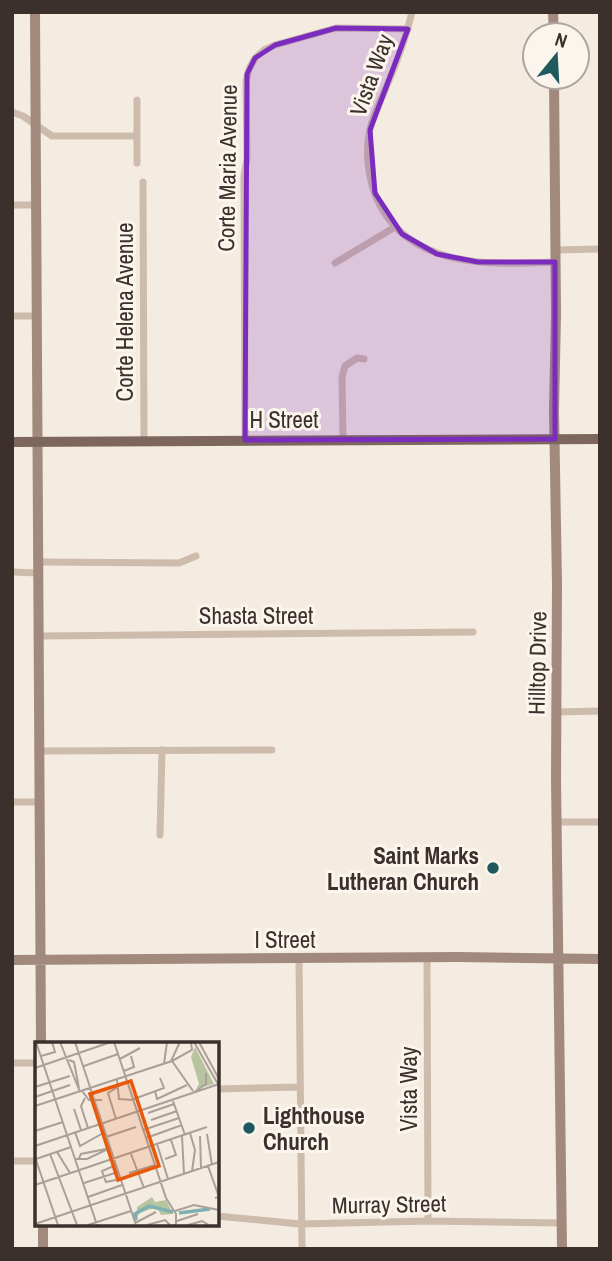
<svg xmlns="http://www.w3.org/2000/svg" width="612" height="1261" viewBox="0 0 612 1261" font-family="'Archivo Narrow',sans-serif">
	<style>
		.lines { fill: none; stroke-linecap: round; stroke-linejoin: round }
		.street { stroke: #cdbbac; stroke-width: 7 }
		.secondary { stroke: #a18a7d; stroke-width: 10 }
		.primary { stroke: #7d675c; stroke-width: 10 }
		.marked { fill: #7b2cbf; fill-opacity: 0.2; stroke: #7b2cbf; stroke-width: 5; stroke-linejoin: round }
		.poi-dot { fill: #1f5a5e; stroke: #fbf5ee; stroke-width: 2.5 }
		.labels { text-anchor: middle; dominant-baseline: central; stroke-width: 6; stroke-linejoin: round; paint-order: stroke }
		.street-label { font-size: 23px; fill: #3b302b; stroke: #fbf5ee }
		.poi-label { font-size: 23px; font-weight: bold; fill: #3b302b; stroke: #fbf5ee; text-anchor: end }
		.inset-river { fill: none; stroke: #7fb0b2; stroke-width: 3.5 }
		.inset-road { fill: none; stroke: #aaa098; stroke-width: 2 }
		.view { fill: #e8590c; fill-opacity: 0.15; stroke: #e8590c; stroke-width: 3.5 }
		.inset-edge { fill: none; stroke: #3b302b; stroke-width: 3.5 }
	</style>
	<rect width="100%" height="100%" fill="#f4ebe1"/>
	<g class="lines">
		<path class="street" d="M412,12C406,37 398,60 388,83C382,98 374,113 370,129C365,151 368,177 376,197C407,269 490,265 555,262
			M12,112L23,116L52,136H137
			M137,163V100
			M143,182L144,441
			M12,205H37
			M555,250L600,249
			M335,263L395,227
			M12,316H37
			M245,440L244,176L247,159L246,81L249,69L255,58L264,50L275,45L336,28L408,29
			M343,440L342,377L345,366L357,358L364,359
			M40,562L179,563L196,556
			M12,572L39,573
			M39,636L473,632
			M556,712L600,711
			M40,751L272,750
			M12,802H40
			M556,822H600
			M160,835L162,750
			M427,957L428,1221
			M299,958L302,1249
			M12,1063H37
			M217,1089L299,1087
			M12,1161H37
			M217,1216L300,1224L428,1221L562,1223"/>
		<path class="secondary" d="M35,12L41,1044
			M553,12L554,35
			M554,77L556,314L554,411L557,584L556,779L562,1249
			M12,960L458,957L600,959
			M43,1224V1249"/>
		<path class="primary" d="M12,442L600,439"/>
	</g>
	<path class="marked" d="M336,28L408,29L370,130L375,193L402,234L437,254L478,262H555V439L245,440L247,74L255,58L275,45Z"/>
	<g class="poi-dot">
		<circle cx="493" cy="868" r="7"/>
		<circle cx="249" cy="1128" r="7"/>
	</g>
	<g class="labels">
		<g class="street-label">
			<text transform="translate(371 75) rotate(-70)">Vista Way</text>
			<text transform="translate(227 168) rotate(-89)">Corte Maria Avenue</text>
			<text transform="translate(124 312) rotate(-90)">Corte Helena Avenue</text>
			<text x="284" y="419">H Street</text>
			<text x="256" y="615">Shasta Street</text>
			<text transform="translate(537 663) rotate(-89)">Hilltop Drive</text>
			<text x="285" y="939">I Street</text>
			<text transform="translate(408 1089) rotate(-90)">Vista Way</text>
			<text transform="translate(389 1204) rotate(-1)">Murray Street</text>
		</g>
		<g class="poi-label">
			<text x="479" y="855">Saint Marks<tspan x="479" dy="26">Lutheran Church</tspan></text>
			<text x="263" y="1115" text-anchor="start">Lighthouse<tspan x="263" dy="26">Church</tspan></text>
		</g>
	</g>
	<g transform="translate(35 1042)">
		<rect width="184" height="184" fill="#f4ebe1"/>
		<path d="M160,5L179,42L161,47L164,42L156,15ZM117,155L120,160L131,158L138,172L126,173L122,165L104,171L101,180L102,165Z" fill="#b8c4a0"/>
		<path class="inset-river" d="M144,171L175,167M101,178L100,172L114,164L138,170"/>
		<path class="inset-road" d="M1,0L62,183M25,0L45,50M40,0L101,183M79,0L131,156L141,172V183M159,0L184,44M164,0L184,37M6,14L20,10L17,0M85,17L105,6M34,18L39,20L44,46M136,19L145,0M137,19L158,49M129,22L132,0M49,24L83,12M0,26L76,0M89,29L99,25L96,14M82,38L84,57L98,58M0,45L35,34M47,49L54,58H67M120,49L122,57L152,43M158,51L171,42V31M0,55L35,43M50,56L46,64L53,86M99,57L129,46L125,36M138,59L150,93M0,64L137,19L157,8L156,0M39,67L46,88M113,71L139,62M81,77L73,51L83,45M116,78L142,69M108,88L144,76M0,89L28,80M40,90L45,104L70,90M155,91L160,108L157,129M172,92L177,123M147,94L149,132M165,94L166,126M71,95L101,85M111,96L147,83M122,102L133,137M0,104L184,42M22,110L35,131M15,112L42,183M96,112L109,146M0,115L23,183M44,116L46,112L71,107M1,117L36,105M40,117H52L75,106M130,117L141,113L136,98M81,123L67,129L71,140L85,137M173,124L184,155L180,156M94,131L120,123M49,141L83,130M0,143L172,85M53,155L87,143M140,169L159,163L184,168M142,179L163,172M100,181L121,170M0,182L184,120M53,183L96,169M112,183L130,178L135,183M153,183L167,179L174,183"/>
		<path class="view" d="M96,39L124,124L83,138L55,52Z"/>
		<rect width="184" height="184" class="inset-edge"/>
	</g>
	<rect width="612" height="1261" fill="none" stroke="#3b302b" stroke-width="28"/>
	<g transform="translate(556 56) rotate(18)"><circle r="33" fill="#fbf5ee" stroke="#aea6a0" stroke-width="2"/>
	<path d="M0-5L12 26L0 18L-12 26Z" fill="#1f5a5e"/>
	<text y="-10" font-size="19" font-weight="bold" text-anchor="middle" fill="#3b302b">N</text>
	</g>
</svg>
